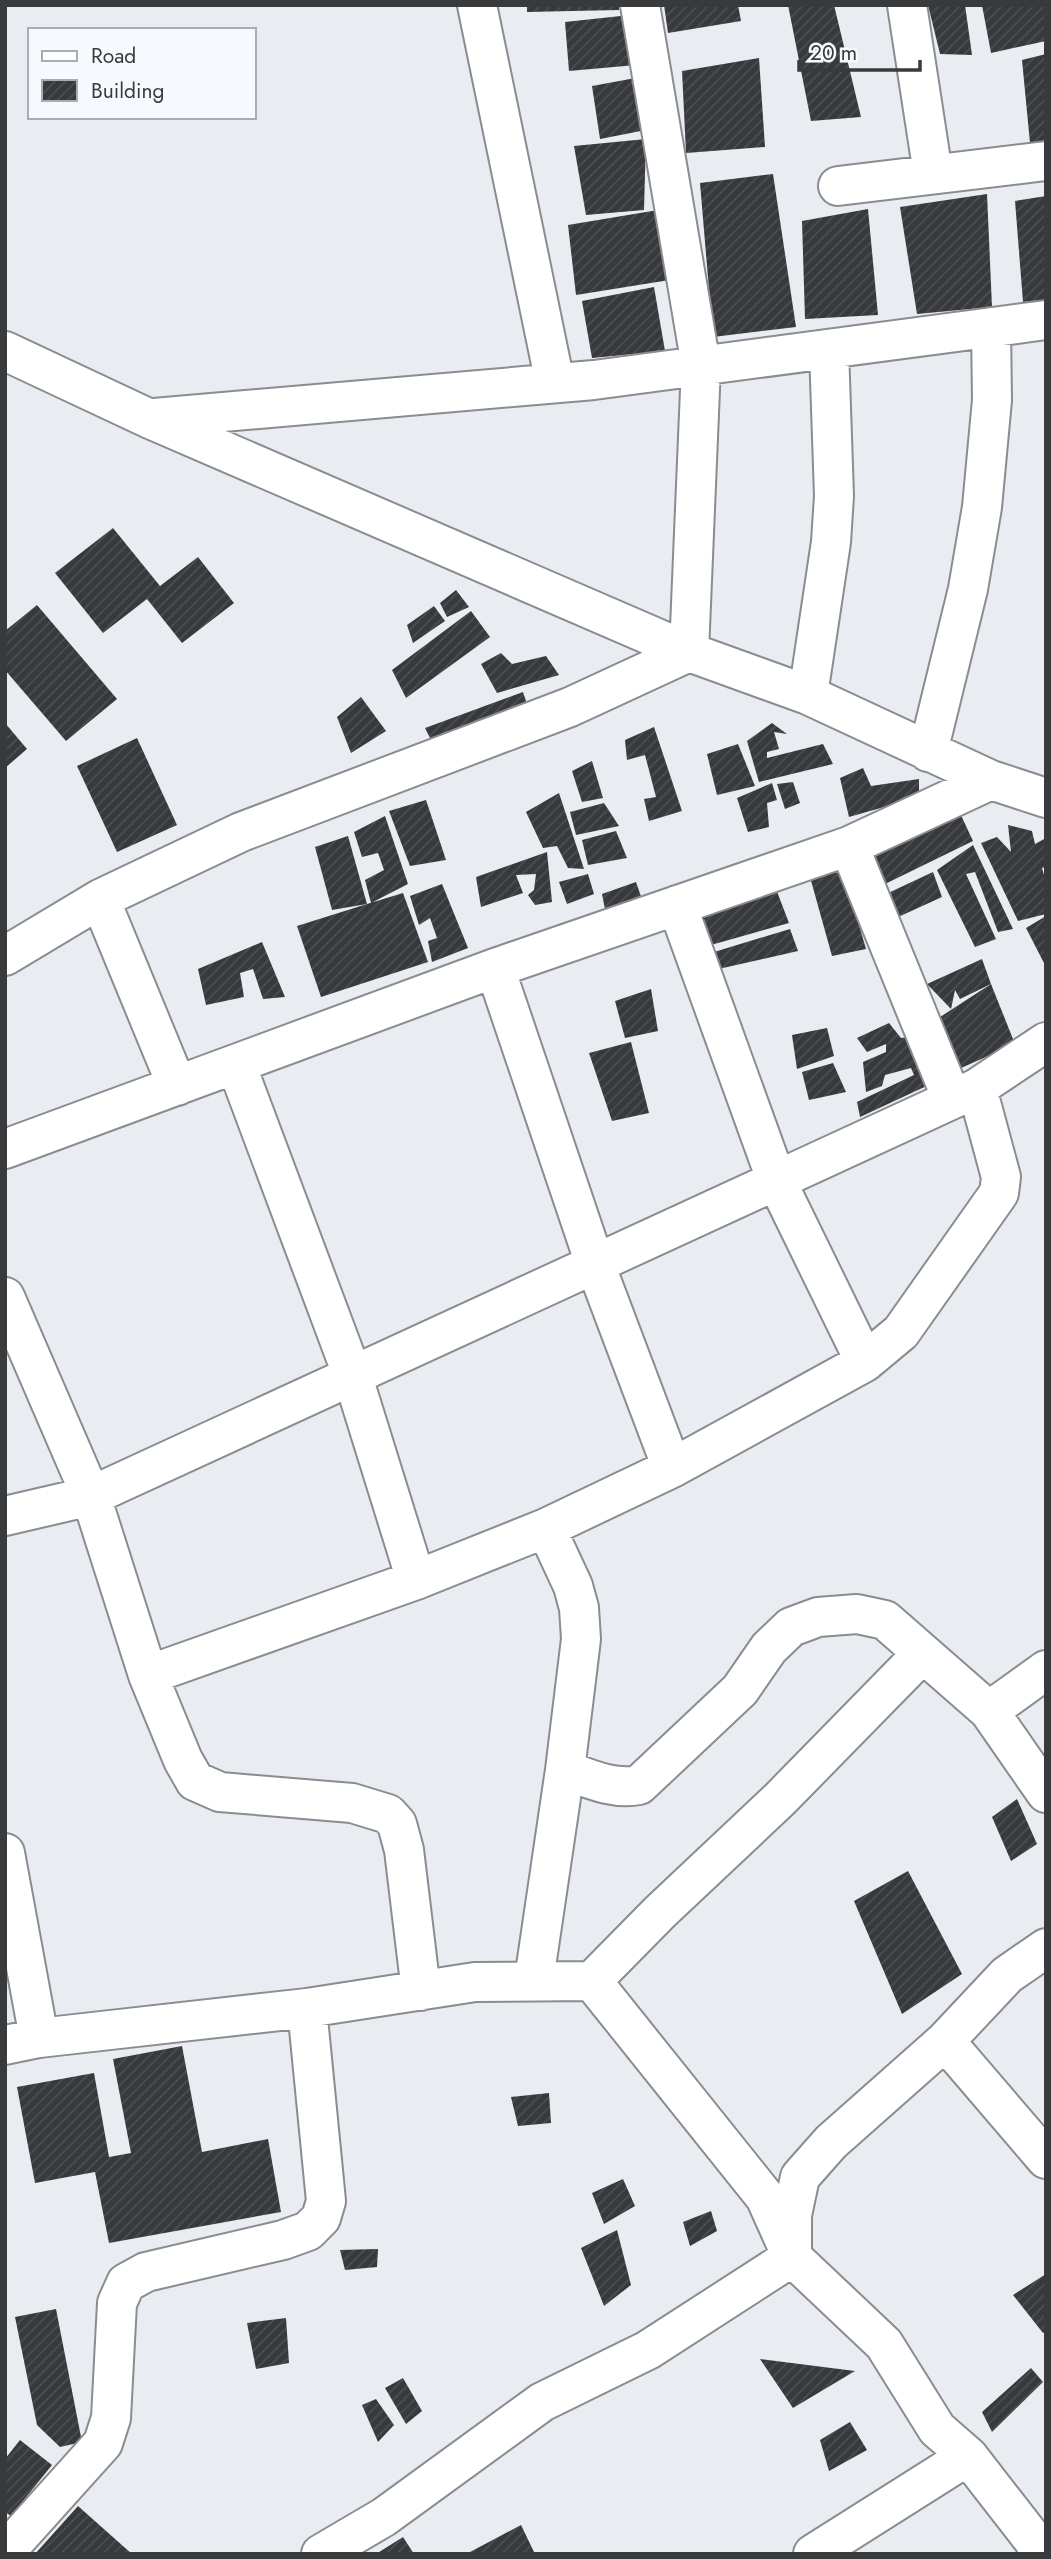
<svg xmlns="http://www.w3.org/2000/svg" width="1051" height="2559" viewBox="0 0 1051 2559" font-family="Jost,sans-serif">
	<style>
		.building { fill: url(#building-hatch) }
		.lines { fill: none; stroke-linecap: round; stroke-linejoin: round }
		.street-casing { stroke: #898c90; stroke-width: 42 }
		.street { stroke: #fff; stroke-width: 38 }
	</style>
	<defs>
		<pattern id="building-hatch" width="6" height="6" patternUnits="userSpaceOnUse" patternTransform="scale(1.75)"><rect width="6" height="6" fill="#37393d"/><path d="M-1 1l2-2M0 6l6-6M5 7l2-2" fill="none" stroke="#4c4e51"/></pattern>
	</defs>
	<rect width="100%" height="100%" fill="#e9ecf1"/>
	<path class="building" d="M527,5H619V10L527,12Z
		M664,5H738L741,21L668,33Z
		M788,5H834L861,117L811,121Z
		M928,5H965L972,55L940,54Z
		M982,5H1046V41L991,53Z
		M630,15L636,65L569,71L565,22Z
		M1046,54V140L1030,143L1022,60Z
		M759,58L765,147L686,153L682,71Z
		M641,77L646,130L600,139L592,86Z
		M646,139L644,210L586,215L574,146Z
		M773,174L796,327L713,337L700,183Z
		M987,194L992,307L917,314L900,207Z
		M1046,196V300L1023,302L1015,201Z
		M868,209L878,315L805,319L802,221Z
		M658,210L676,279L576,295L568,225Z
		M654,287L665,351L592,358L582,301Z
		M113,528L160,586L198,557L234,603L182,643L147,599L103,633L55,573Z
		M456,590L469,607L447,617L440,603Z
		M37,605L117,699L66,741L5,670V631Z
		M434,606L445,621L413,643L407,625Z
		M471,611L490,637L406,698L392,670Z
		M501,653L512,664L546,656L559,675L497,693L481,664Z
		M523,692L528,707L434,746L425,728Z
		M361,697L386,731L351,753L337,717Z
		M5,723L27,749L5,768Z
		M772,723L787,734L774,732L779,749L767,752V758L823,744L833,764L759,782L747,741Z
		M654,727L682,811L649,821L644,799L656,797L645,755L627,760L625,740Z
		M137,738L177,825L117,852L77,766Z
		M738,744L755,786L717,795L707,754Z
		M592,761L603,798L582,802L572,771Z
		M863,768L871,786L919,779V797L849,817L840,778Z
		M793,782L800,803L785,809L777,784Z
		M772,783L777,800L767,803L769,827L748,832L737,798Z
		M559,793L584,869L568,868L557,846L543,848L526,812Z
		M426,800L446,860L410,866L389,811Z
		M604,803L619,826L576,835L570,812Z
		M959,811L973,841L885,884L874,852Z
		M385,816L408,884L371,903L365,880L384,870L378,853L362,857L354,832Z
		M1008,825L1032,831L1035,844L1046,838V867L1042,868L1046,882V914L1018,921L981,843L997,837L1011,852Z
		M616,831L627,858L588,865L582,840Z
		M348,836L367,904L403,893L428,962L321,997L297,926L367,904L332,910L315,847Z
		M973,845L1013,929L998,932L975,872L966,874L996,939L975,947L937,870Z
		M547,852L552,902L535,905L528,895L534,890L536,874L516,875L523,893L481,907L476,877Z
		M843,870L866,949L832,956L810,877Z
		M933,872L942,897L896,918L886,894Z
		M588,874L594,894L567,904L559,882Z
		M636,882L643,902L605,909L602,894Z
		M442,884L468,948L432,962L428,941L437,938L430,918L419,925L410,896Z
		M776,889L789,923L711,945L698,913Z
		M1046,916V967L1026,928Z
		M790,929L798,951L714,970V952Z
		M262,942L285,997L263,999L253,969L240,973L244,997L206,1005L198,969Z
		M982,959L991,984L960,999L955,990L951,1009L927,984Z
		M991,984L1015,1044L961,1068L937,1019Z
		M651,989L658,1031L625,1038L615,1001Z
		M889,1023L901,1038L916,1036L933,1083L860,1117L857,1102L914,1075L911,1068L885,1075L882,1086L866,1092L863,1062L886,1052V1044L867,1052L857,1038Z
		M827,1028L834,1056L797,1069L792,1035Z
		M631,1042L649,1113L612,1121L589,1053Z
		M833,1063L846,1092L809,1100L802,1072Z
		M1017,1799L1037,1844L1011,1861L992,1817Z
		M908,1871L962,1974L902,2014L854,1901Z
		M182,2046L202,2152L268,2139L281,2212L109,2243L95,2172L35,2183L17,2087L94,2073L109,2157L131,2153L113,2059Z
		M549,2093L551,2123L518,2126L511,2097Z
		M623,2179L635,2206L604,2224L592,2193Z
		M711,2211L717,2231L690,2246L683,2222Z
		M617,2230L631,2285L604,2306L581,2248Z
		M378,2249L377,2267L345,2270L340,2250Z
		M1046,2274V2331L1043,2333L1013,2295Z
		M56,2309L82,2442L60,2447L37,2425L15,2317Z
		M286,2318L289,2363L256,2369L247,2323Z
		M760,2359L855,2371L793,2408Z
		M1031,2368L1043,2382L992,2432L982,2412Z
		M403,2378L422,2411L406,2424L385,2388Z
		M376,2399L394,2425L378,2442L362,2405Z
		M850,2422L867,2450L829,2471L820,2440Z
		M20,2440L52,2465L11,2516L5,2512V2459Z
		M78,2506L132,2554H35Z
		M521,2525L535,2554H471L470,2552Z
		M403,2537L414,2554H376Z"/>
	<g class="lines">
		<defs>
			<path id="street" d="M477,5L555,383
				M907,5L933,174
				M838,186L1046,161
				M5,351L150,419L689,652L808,695L991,780L1046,798
				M154,418L594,380L1046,320
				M808,695L831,542L834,496L829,349
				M928,752L968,589L982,507L992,400L991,327
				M849,846L952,1099
				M100,899L177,1086
				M677,905L777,1182L865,1362
				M5,956L100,899L241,832L570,707L689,652L701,366L640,5
				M495,968L595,1264L672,1468
				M236,1064L352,1374L416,1580
				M5,1149L495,968L849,846L991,780
				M5,1297L91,1496L148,1675L183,1760L195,1781L220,1792L352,1803L388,1814L397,1824L404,1850L421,1991
				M5,1516L91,1496L977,1088L1046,1042
				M148,1675L416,1580L546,1528L672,1468L865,1362L901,1332L999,1193L1001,1177L977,1088
				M989,1711L1046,1670
				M565,1770C590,1779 613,1790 639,1785L740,1690L769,1648L791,1627L818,1617L857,1614L885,1620L989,1711L1046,1793
				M5,1853L39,2038
				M534,1980L565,1770L581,1639L579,1608L573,1586L546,1528
				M592,1981L765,2197L792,2257L884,2344L937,2429L968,2456L1034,2541L1041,2554
				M945,2041L1046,2159
				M5,2045L39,2038L307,2008L475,1982L592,1981L660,1912L780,1799L922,1654
				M5,2552L103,2443L111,2418L117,2303L126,2283L146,2272L283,2240L308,2231L321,2218L326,2201L307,2008
				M321,2554L384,2517L542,2402L648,2350L792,2257V2215L800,2177L831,2142L945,2041L1007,1975L1046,1948
				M813,2554L968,2456"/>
		</defs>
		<use href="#street" class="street-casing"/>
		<use href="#street" class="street"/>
	</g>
	<rect width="1051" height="2559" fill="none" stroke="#393a3c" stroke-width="14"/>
	<rect x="28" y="28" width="228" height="91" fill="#f6f9fe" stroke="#aaadb0" stroke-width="2"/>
	<rect x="42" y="51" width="35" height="10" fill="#ffffff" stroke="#aaadb0" stroke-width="2"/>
	<text x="91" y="63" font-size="21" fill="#393a3c">Road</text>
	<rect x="42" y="80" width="35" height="21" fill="url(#building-hatch)" stroke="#aaadb0" stroke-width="2"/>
	<text x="91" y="98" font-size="21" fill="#393a3c">Building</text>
	<path d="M799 60v10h121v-10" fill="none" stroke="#393a3c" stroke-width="3.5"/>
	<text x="810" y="60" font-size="21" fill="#393a3c" stroke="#f6f9fe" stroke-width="5" paint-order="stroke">20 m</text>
</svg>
